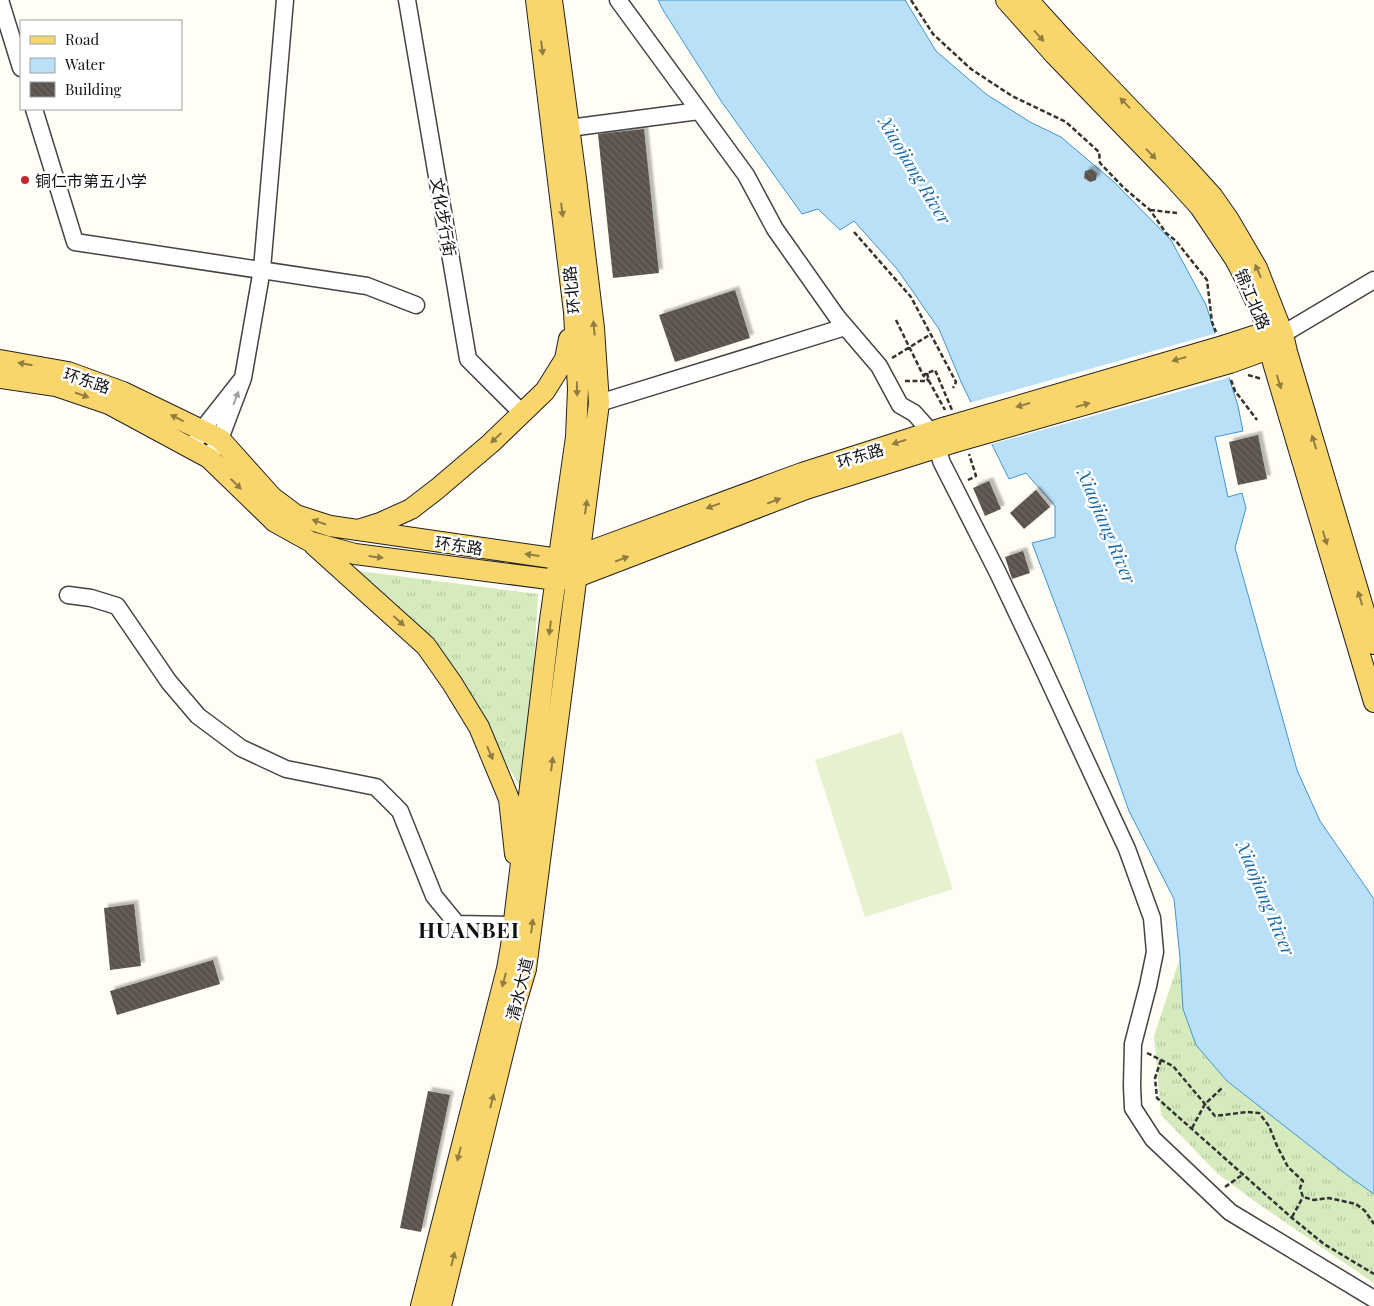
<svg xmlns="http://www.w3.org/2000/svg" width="1374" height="1306" viewBox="0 0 1374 1306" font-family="'Playfair Display','Noto Sans SC',serif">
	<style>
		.grass { fill: url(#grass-tufts) }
		.pitch { fill: #e6f2cf }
		.water { fill: #b9e0f7; stroke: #3f96cf }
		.pier { fill: #fffdf5 }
		.building { fill: url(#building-back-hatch); filter: url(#shadow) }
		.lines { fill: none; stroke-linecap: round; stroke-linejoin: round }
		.minor-casing { stroke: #444; stroke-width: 19 }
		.major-casing { stroke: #222; stroke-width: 22 }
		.path { stroke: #333; stroke-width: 2.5; stroke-dasharray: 5 2.5; stroke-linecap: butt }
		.minor { stroke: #fff; stroke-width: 16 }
		.major { stroke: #f9d66b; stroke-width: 20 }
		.major-bridge-casing { stroke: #222; stroke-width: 22; stroke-linecap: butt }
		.major-bridge { stroke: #f9d66b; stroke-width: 20 }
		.oneway { fill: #917d42 }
		.oneway2 { fill: #a0a0a0 }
		.poi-dot { fill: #c4262e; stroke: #fff; stroke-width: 2 }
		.labels { text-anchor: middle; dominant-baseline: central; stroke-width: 5; stroke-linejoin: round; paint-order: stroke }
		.poi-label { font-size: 16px; fill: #111; stroke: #fff; text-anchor: start }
		.street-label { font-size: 16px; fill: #111; stroke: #fff }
		.water-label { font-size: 18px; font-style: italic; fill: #1768a6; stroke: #fff }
		.district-label { font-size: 21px; font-weight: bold; letter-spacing: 1px; fill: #111; stroke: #fff }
	</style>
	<defs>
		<pattern id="grass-tufts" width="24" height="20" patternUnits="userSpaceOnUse" patternTransform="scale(1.25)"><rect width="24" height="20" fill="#d5ebbd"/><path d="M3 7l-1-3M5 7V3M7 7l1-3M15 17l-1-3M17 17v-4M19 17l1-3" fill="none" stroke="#b6c8a1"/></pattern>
		<pattern id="building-back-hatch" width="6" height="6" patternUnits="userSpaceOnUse" patternTransform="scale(1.25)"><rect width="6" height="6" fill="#5a524d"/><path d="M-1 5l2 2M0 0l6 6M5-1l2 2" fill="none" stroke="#6d6662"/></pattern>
		<filter id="shadow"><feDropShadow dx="4" dy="-4" stdDeviation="1" flood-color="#0004"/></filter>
	</defs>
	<rect width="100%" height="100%" fill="#fffdf5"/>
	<path class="grass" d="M359,571L538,594L526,796L463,691Z
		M1180,958L1183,1009L1196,1045L1227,1081L1347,1175L1374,1194V1283L1260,1205L1218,1174L1161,1115L1154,1036Z"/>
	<path class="pitch" d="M902,732L953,889L865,917L815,760Z"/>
	<path class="water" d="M658,0H905L936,51L986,94L1030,122L1061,137L1114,182L1171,240L1206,305L1238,406L1243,431L1215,437L1228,497L1242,493L1246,508L1235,548L1297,770L1320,821L1374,899V1194L1347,1175L1227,1081L1196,1045L1183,1009L1180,958L1174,899L1129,811L1068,638L1032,543L1055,537V506L1026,473L1009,479L962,384L939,329L897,269L854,221L840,230L818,209L802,214L721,101L663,10Z"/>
	<path class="pier" d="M1217,333L1231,377L989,445L969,403Z"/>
	<path class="building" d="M644,129L659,273L613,278L598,134Z
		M1092,169L1097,173L1096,180L1090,182L1084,178L1085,171Z
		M735,290L750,338L675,362L659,315Z
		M1258,435L1267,479L1238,485L1229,442Z
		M989,481L1001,509L985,516L973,488Z
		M1036,490L1050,507L1024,529L1010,513Z
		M1023,551L1030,573L1012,579L1005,557Z
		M134,904L141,966L110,970L104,908Z
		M213,960L220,984L117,1015L110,991Z
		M428,1091L450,1095L421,1232L400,1228Z"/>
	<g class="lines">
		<defs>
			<path id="minor" d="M0,0L21,68
				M407,0L468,359L522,413
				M618,0L746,175L775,229L837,317L879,366L900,405L914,413L931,432L942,463L998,573L1036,653L1127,849L1152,918L1155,952L1148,986L1133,1044L1132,1086L1133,1108L1153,1139L1230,1212L1374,1299
				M34,109L75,242L367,286L416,305
				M569,128L699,111
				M1283,334L1374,280
				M243,378L262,269L285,0
				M599,403L845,327
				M196,441L202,430L243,378L220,439L209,458
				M68,595L91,598L117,606L169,682L198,716L241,748L286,769L376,787L400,811L434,896L457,924L514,925"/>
			<path id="major" d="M1006,0L1054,54L1172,176L1200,207L1235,259L1244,276L1269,331V349L1374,702
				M1028,0L1066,42L1184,165L1213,197L1229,220L1257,268L1283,334L1287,352L1374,644
				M1226,345L1269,331L1283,334L1269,349L1230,363
				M0,360L68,372L123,392L220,439L272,497L296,515L330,526L559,559L580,555L802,473L946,427
				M0,378L56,386L109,404L209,458L275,522L311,542L355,554L556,580L577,577L806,489L952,443
				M361,529L380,523L411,509L437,489L491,443L545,391L565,359L569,339
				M314,545L426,646L452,683L479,727L509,799L515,854
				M421,1306L507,969L511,946L550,620L576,437L578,389L574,312L536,0
				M441,1306L514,1009L526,969L599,403L594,328L576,179L552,0"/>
		</defs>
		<use href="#minor" class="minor-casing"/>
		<use href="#major" class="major-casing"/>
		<path class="path" d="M911,0L933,34L971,69L1012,96L1066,122L1099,152L1100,163L1124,188L1150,210L1166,233L1176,241L1207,280L1212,322L1216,332
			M1150,210L1177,213
			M854,232L911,297L956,382L953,388
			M896,320L923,375L935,370L952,410
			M892,358L931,334
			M927,373L929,381L945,410
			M1248,375L1262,379
			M1231,380L1235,391L1257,420
			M905,381H929L923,375
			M968,480L976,476L969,454
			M1147,1053L1173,1066L1215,1116L1247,1112L1259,1113L1269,1126L1277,1146L1288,1167L1303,1181L1300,1188L1303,1197L1314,1200L1329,1198L1356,1204L1365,1211L1374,1224
			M1161,1060L1155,1078L1157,1098L1292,1218L1324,1244L1374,1274
			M1192,1128L1205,1104L1222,1088
			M1225,1187L1242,1175
			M1292,1217L1303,1197"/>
		<use href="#minor" class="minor"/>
		<use href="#major" class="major"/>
		<defs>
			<path id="major-bridge" d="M946,427L1226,345
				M952,443L1230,363"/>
		</defs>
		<use href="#major-bridge" class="major-bridge-casing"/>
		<use href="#major-bridge" class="major-bridge"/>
	</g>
	<defs><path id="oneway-solid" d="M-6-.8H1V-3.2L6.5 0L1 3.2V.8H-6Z" transform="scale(1.25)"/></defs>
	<g class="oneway">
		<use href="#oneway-solid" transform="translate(1039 36) rotate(48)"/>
		<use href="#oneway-solid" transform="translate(542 48) rotate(83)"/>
		<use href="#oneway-solid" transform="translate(1125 103) rotate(-134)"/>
		<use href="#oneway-solid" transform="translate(1151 154) rotate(46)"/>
		<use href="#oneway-solid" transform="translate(562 210) rotate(83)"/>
		<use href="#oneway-solid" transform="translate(1258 271) rotate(-114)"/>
		<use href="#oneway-solid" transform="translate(594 328) rotate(-95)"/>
		<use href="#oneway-solid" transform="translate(1179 359) rotate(164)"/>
		<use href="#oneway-solid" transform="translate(25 364) rotate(-170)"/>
		<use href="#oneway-solid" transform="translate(1279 382) rotate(73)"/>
		<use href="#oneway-solid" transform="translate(577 389) rotate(89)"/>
		<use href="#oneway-solid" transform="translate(82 395) rotate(19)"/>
		<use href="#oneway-solid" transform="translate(1023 405) rotate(164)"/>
		<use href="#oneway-solid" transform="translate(1083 405) rotate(-16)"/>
		<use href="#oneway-solid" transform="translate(177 418) rotate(-154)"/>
		<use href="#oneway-solid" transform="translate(496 438) rotate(137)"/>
		<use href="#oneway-solid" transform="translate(899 442) rotate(163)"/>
		<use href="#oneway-solid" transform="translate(1314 442) rotate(-107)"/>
		<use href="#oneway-solid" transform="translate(236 484) rotate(44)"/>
		<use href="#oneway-solid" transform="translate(774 501) rotate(-21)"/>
		<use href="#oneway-solid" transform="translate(713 506) rotate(160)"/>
		<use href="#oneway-solid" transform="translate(586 507) rotate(-82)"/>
		<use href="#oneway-solid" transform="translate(319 522) rotate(-161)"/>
		<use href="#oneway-solid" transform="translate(1325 538) rotate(73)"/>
		<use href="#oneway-solid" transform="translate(532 555) rotate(-172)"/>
		<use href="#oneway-solid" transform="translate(376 557) rotate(7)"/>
		<use href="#oneway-solid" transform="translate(622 559) rotate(-21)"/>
		<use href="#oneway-solid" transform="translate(1360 598) rotate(-107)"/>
		<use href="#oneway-solid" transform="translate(399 621) rotate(42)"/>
		<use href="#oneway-solid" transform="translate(550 628) rotate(97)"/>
		<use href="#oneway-solid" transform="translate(490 753) rotate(67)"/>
		<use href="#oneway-solid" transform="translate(552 764) rotate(-83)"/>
		<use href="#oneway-solid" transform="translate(532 926) rotate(-83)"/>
		<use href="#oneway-solid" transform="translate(504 980) rotate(105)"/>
		<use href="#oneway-solid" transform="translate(492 1101) rotate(-76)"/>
		<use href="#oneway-solid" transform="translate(459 1154) rotate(104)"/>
		<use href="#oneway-solid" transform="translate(453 1259) rotate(-76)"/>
	</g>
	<use class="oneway2" href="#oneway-solid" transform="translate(236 398) rotate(-69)"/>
	<circle class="poi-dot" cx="25" cy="180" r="5"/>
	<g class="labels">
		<g class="poi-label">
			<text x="35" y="180">铜仁市第五小学</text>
		</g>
		<g class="street-label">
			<text transform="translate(444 217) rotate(80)">文化步行街</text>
			<text transform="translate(571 290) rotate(-96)">环北路</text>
			<text transform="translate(1253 299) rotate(67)">锦江北路</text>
			<text transform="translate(87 380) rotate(18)">环东路</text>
			<text transform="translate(860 455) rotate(-17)">环东路</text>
			<text transform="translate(459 545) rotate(8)">环东路</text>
			<text transform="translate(519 989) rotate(-76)">清水大道</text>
		</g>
		<g class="water-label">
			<text transform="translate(915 170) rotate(59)">Xiaojiang River</text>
			<text transform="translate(1107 526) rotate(67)">Xiaojiang River</text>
			<text transform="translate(1266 898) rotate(67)">Xiaojiang River</text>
		</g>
		<g class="district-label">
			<text x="469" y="929">HUANBEI</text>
		</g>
	</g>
	<rect x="20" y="20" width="162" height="90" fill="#ffffff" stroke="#a0a0a0"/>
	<rect x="30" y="36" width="25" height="8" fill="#f9d66b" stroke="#a0a0a0"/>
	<text x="65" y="45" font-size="15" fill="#111111">Road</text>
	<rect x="30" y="58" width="25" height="15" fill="#b9e0f7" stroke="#a0a0a0"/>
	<text x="65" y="70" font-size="15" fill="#111111">Water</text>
	<rect x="30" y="82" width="25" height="15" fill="url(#building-back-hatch)" stroke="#a0a0a0"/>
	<text x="65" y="95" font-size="15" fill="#111111">Building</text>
</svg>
